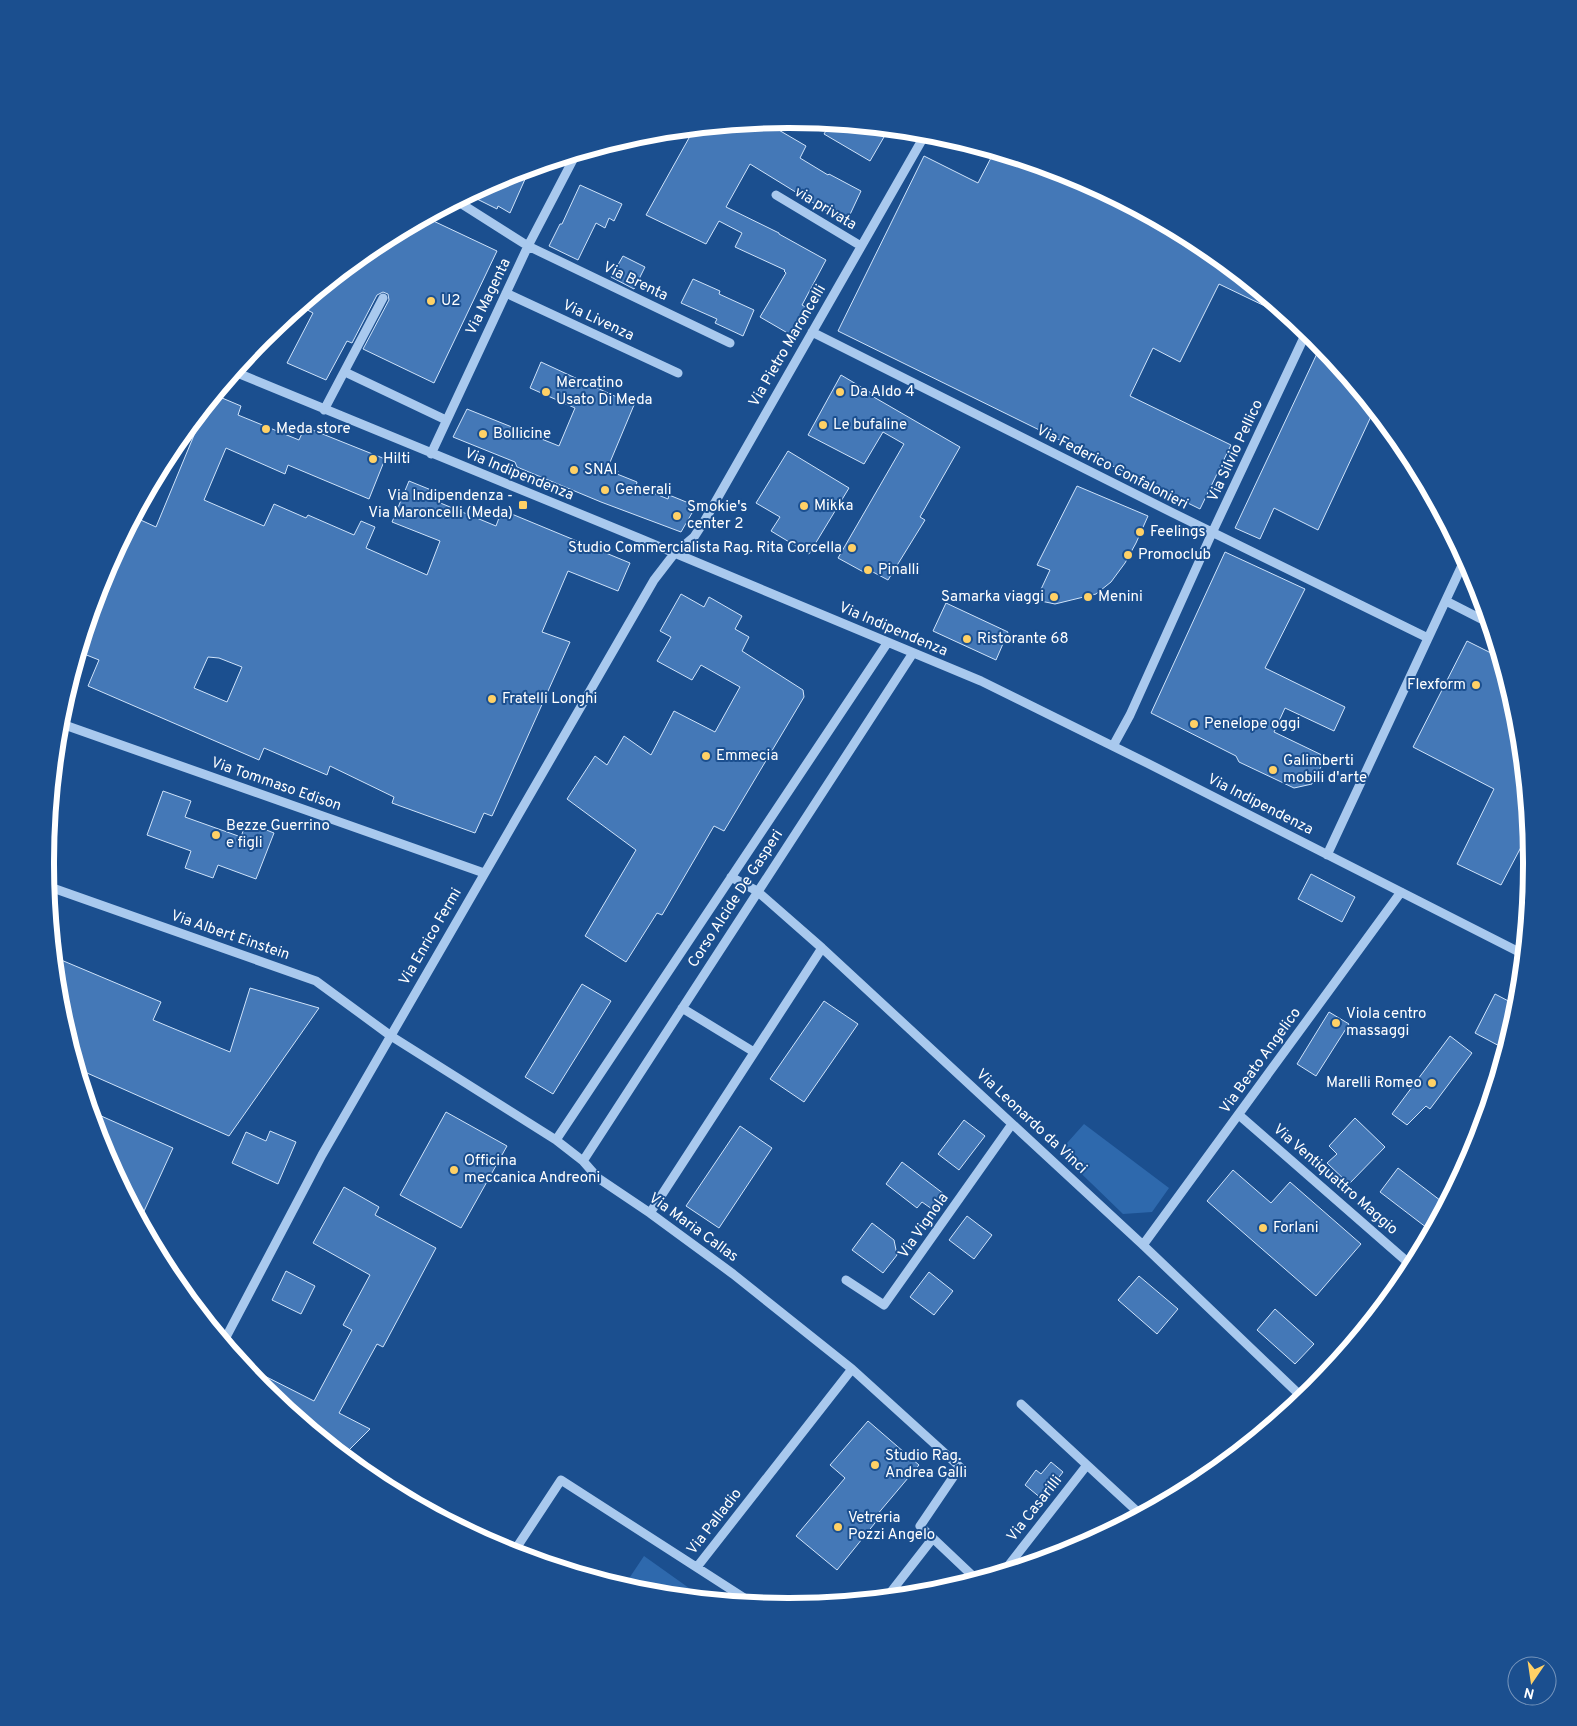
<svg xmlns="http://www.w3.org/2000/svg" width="1577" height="1726" viewBox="0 0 1577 1726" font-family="Overpass,sans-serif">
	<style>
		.green { fill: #2e69ad }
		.building { fill: #4478b7; stroke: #cfe3fa; fill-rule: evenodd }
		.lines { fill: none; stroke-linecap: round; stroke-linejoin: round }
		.minor { stroke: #a9c9ee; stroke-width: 9 }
		.poi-dot { fill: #ffd166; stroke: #1b4f8f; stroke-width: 2 }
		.labels { text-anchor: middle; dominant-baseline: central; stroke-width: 4; stroke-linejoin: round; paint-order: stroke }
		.street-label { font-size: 15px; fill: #fff; stroke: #1b4f8f }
		.poi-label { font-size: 15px; fill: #fff; stroke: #1b4f8f; text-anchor: start }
		.rim { fill: none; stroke: #fff; stroke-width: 6 }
	</style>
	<rect width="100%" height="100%" fill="#1b4f8f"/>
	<path class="green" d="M1084,1124L1169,1188L1152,1212L1123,1214L1059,1152Z
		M644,1556L703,1598L643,1592L624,1586Z"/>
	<path class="building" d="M782,120L777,129L806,146L800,158L828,175L829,174L861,191L846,223L750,164L726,207L779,233V234L826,260L802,305L807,308L791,335L760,317L786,273L784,271L785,270L735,247L742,233L719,221L706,244L646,215L694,129Z
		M830,124L866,127L884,137L870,161L824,134Z
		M994,152L1073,176L1202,245L1274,304L1271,309L1219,284L1180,362L1153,348L1130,396L1231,445L1200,509L838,331L924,156L978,183Z
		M517,172L526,177L510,213L498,206L497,209L477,199L482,188L504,176Z
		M580,185L622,204L614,221L609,218L605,228L596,223L578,260L549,246L560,224H562Z
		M427,218L497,251L434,383L363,349L389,300L388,294L383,292L377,295L352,343L347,341L326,380L287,363L313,313L300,306L376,245Z
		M623,256L645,267L634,289L611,277Z
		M693,279L720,291L719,294L754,310L743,336L715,323L717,319L681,303Z
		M1321,345L1374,410L1318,530L1274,508L1260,539L1235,528Z
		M541,362L634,405L608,467L618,471L617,474L637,482L636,486L668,499L669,495L696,506L681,532L601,502L517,467L515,462L453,437L467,409L559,446L575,408L530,388Z
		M841,375L873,394L872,396L960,447L920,517L925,520L888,580L871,571L869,575L838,558L904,444L883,432L864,464L808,435Z
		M215,395L241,406L238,415L299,440L305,427L385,459L369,499L288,465L285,474L226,448L204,500L264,526L274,504L306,518L308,515L354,535L361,521L375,527L366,548L427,575L440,541L392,522L409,481L441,494L438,502L496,526L502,510L630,563L618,591L568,571L542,632L570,642L492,816L484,813L475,833L392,803L394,797L330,766L327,775L264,748L259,760L88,686L99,660L79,652L102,578L134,517L156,527L197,428L191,425ZM208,657L219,658L242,667L227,702L194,688Z
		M788,451L849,488L809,554L771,531L780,517L756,503Z
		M1077,486L1148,516L1136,543L1125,563L1111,582L1096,594L1055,604L1036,600L1050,570L1037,565Z
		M1225,552L1305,589L1265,668L1345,707L1334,731L1285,708L1274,732L1326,757L1312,784L1294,788L1239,762L1236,756L1151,713Z
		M681,594L704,607L709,597L742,616L735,629L749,637L742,651L803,690L804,697L724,831L714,826L662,915L657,913L626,962L585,936L636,850L567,799L595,756L607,765L624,736L651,755L674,711L715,732L740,687L701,665L692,680L657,661L671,637L660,631Z
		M946,603L1008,632L996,660L933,631Z
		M1467,641L1499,657L1518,718L1529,832L1501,885L1457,864L1494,789L1413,747Z
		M163,791L191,801L185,817L241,837L246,822L274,833L256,879L218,865L213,878L185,868L191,851L147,835Z
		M1311,874L1355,897L1342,922L1298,899Z
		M54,957L161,1002L153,1020L230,1052L250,988L319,1008L229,1136L78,1069L59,1008Z
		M582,984L611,1001L553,1094L525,1077Z
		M1495,994L1518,1006L1505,1049L1475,1033Z
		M824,1001L858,1024L804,1102L770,1079Z
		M1329,1012L1349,1024L1316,1076L1297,1064Z
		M1450,1036L1472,1053L1430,1109L1426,1106L1407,1125L1392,1114Z
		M90,1111L173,1148L140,1220L101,1147Z
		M446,1112L507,1146L461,1228L400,1195Z
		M1355,1118L1385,1147L1349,1184L1327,1163L1337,1154L1329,1146Z
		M964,1120L985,1136L959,1170L938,1154Z
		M740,1126L772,1148L719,1228L686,1206Z
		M270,1131L296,1142L278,1184L232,1163L246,1132L266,1141Z
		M902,1162L944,1194L932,1209L922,1202L917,1208L886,1184Z
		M1398,1168L1445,1204L1431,1231L1380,1192Z
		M1233,1170L1271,1203L1290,1182L1361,1244L1316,1296L1207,1201Z
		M344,1187L379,1207L375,1215L436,1248L383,1347L377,1344L339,1413L370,1429L344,1455L263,1389L243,1365L314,1401L352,1330L343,1325L370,1275L313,1243Z
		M967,1216L992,1235L974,1259L949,1240Z
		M872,1223L894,1240L897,1255L883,1273L852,1250Z
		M286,1271L315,1286L301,1314L272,1300Z
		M929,1272L953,1291L934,1315L910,1297Z
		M1139,1276L1178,1309L1157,1334L1118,1300Z
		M1275,1309L1314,1344L1295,1364L1257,1330Z
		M868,1421L919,1465L876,1516L879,1518L837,1570L796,1536L845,1478L830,1465Z
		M1051,1462L1063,1472L1042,1499L1025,1485L1036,1470L1041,1474Z"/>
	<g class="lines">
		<path class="minor" d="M776,195L861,246
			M457,201L528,246L730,343
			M506,293L678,373
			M812,332L1173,513L1428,638
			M235,372L641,539L981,681L1147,763L1523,954
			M345,372L446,420
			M324,410L383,298
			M431,454L528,246L576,154
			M1446,601L1489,623
			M59,723L484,873
			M1113,746L1130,715L1212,533L1307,331
			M1327,855L1465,559
			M731,877L757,891L822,948L1143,1245L1303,1398
			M47,886L316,981L391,1036L556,1140L583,1161L598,1178L650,1213L733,1274L852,1369L960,1467L920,1526L976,1579
			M682,1008L754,1052
			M1239,1115L1412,1266
			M556,1140L888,642
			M583,1161L913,653
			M650,1213L822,948
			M1143,1245L1401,892
			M846,1280L884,1305L1012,1124
			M224,1341L322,1155L654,580L674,554L694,537L705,520L926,133
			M1021,1404L1140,1514
			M513,1553L561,1480L752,1603
			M697,1567L852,1369
			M1005,1570L1087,1465
			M887,1597L933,1538"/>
	</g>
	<g class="poi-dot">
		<circle cx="431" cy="301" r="5"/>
		<circle cx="546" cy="392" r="5"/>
		<circle cx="840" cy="392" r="5"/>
		<circle cx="823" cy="425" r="5"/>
		<circle cx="266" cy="429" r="5"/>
		<circle cx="483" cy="434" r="5"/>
		<circle cx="373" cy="459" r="5"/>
		<circle cx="574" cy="470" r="5"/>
		<circle cx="605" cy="490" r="5"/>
		<rect x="518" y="500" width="10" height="10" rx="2.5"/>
		<circle cx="804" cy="506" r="5"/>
		<circle cx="677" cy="516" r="5"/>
		<circle cx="1140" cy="532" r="5"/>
		<circle cx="852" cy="548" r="5"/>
		<circle cx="1128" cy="555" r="5"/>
		<circle cx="868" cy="570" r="5"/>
		<circle cx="1054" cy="597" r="5"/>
		<circle cx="1088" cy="597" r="5"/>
		<circle cx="967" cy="639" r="5"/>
		<circle cx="1476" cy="685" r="5"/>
		<circle cx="492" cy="699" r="5"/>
		<circle cx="1194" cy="724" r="5"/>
		<circle cx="706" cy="756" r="5"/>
		<circle cx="1273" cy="770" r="5"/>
		<circle cx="216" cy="835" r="5"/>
		<circle cx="1336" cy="1023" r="5"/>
		<circle cx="1432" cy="1083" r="5"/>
		<circle cx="454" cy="1170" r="5"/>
		<circle cx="1263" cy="1228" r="5"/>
		<circle cx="875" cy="1465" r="5"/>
		<circle cx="838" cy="1527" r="5"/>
	</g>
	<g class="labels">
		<g class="street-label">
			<text transform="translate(825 209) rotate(31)">via privata</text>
			<text transform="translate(635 282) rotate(26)">Via Brenta</text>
			<text transform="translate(489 297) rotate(-64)">Via Magenta</text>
			<text transform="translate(598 321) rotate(25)">Via Livenza</text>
			<text transform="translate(788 346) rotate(-60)">Via Pietro Maroncelli</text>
			<text transform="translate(1236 451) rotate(-65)">Via Silvio Pellico</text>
			<text transform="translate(1112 468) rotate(27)">Via Federico Confalonieri</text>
			<text transform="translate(519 475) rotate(22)">Via Indipendenza</text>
			<text transform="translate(893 630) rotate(23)">Via Indipendenza</text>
			<text transform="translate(276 785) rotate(19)">Via Tommaso Edison</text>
			<text transform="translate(1260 805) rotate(27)">Via Indipendenza</text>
			<text transform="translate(736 899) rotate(-57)">Corso Alcide De Gasperi</text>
			<text transform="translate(230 936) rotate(19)">Via Albert Einstein</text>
			<text transform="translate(431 937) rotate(-60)">Via Enrico Fermi</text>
			<text transform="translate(1261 1061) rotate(-54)">Via Beato Angelico</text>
			<text transform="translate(1031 1122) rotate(43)">Via Leonardo da Vinci</text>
			<text transform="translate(1335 1180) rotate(41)">Via Ventiquattro Maggio</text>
			<text transform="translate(924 1226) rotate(-55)">Via Vignola</text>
			<text transform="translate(693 1228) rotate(36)">Via Maria Callas</text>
			<text transform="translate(1035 1509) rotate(-52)">Via Casarilli</text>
			<text transform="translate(715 1522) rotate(-52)">Via Palladio</text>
		</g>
		<g class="poi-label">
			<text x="441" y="301">U2</text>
			<text x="556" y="383">Mercatino<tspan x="556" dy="17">Usato Di Meda</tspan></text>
			<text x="850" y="392">Da Aldo 4</text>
			<text x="833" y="425">Le bufaline</text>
			<text x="276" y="429">Meda store</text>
			<text x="493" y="434">Bollicine</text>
			<text x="383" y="459">Hilti</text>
			<text x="584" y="470">SNAI</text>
			<text x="615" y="490">Generali</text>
			<text x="513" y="496" text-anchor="end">Via Indipendenza -<tspan x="513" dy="17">Via Maroncelli (Meda)</tspan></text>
			<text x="814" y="506">Mikka</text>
			<text x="687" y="507">Smokie's<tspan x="687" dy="17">center 2</tspan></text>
			<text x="1150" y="532">Feelings</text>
			<text x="842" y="548" text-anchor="end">Studio Commercialista Rag. Rita Corcella</text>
			<text x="1138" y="555">Promoclub</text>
			<text x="878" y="570">Pinalli</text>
			<text x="1044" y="597" text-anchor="end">Samarka viaggi</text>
			<text x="1098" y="597">Menini</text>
			<text x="977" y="639">Ristorante 68</text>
			<text x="1466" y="685" text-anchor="end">Flexform</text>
			<text x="502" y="699">Fratelli Longhi</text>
			<text x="1204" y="724">Penelope oggi</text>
			<text x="716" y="756">Emmecia</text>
			<text x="1283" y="761">Galimberti<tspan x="1283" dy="17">mobili d'arte</tspan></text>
			<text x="226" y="826">Bezze Guerrino<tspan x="226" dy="17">e figli</tspan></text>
			<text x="1346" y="1014">Viola centro<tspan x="1346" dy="17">massaggi</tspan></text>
			<text x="1422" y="1083" text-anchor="end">Marelli Romeo</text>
			<text x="464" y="1161">Officina<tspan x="464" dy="17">meccanica Andreoni</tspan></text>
			<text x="1273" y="1228">Forlani</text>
			<text x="885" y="1456">Studio Rag.<tspan x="885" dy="17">Andrea Galli</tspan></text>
			<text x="848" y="1518">Vetreria<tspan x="848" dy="17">Pozzi Angelo</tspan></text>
		</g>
	</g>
	<path d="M0 0H1577V1726H0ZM788 128H789A734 734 0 0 1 1523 862V864A734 734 0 0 1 789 1598H788A734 734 0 0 1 54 864V862A734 734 0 0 1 788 128Z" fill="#1b4f8f" fill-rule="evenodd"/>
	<path class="rim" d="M788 128H789A734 734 0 0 1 1523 862V864A734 734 0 0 1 789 1598H788A734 734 0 0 1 54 864V862A734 734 0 0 1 788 128Z"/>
	<g transform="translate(1532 1681) rotate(193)"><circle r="24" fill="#1b4f8f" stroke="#7695bc"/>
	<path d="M0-4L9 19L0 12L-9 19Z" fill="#ffd166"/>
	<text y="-8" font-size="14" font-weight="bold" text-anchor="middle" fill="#ffffff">N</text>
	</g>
</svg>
